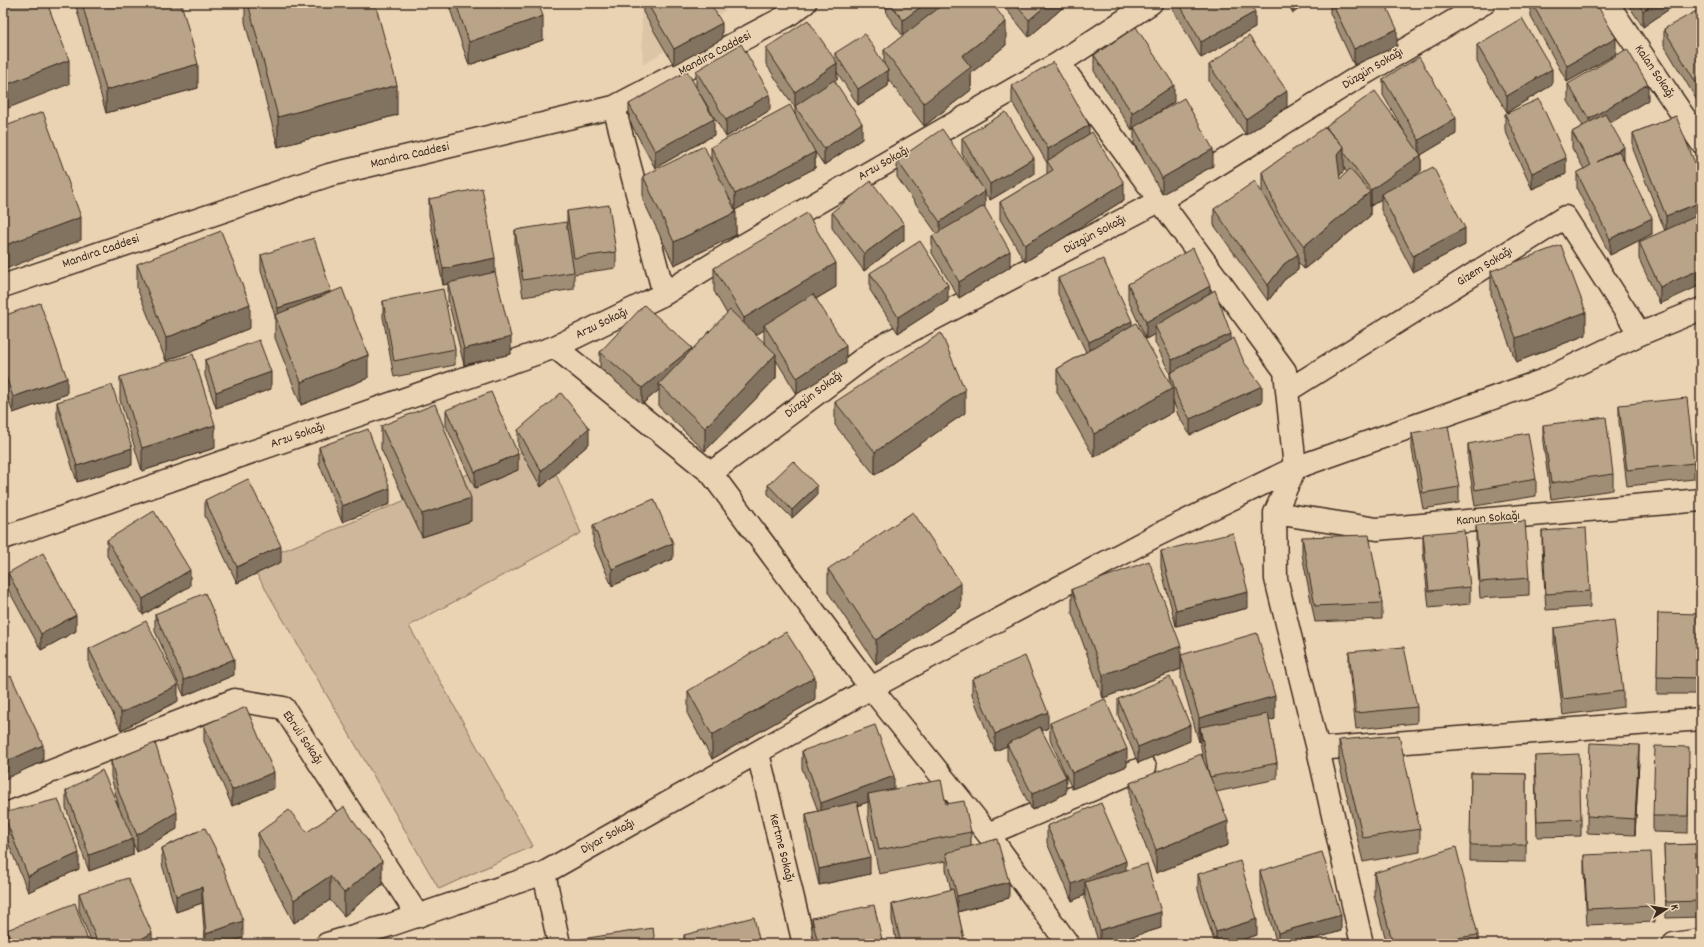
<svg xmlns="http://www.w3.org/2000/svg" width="1704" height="947" viewBox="0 0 1704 947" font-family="Dekko,sans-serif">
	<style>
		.built { fill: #dbc5a6 }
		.green { fill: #ceb79b; stroke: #84705c }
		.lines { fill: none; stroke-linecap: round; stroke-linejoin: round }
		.street-casing { stroke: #3b2a1e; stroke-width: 25 }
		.secondary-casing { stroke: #3b2a1e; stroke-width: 25 }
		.street { stroke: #ead3b3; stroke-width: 22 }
		.secondary { stroke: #ead3b3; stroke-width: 22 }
		.wall { fill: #9f8d76; stroke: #3b2a1e; fill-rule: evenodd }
		.shaded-wall { fill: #827360; stroke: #3b2a1e }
		.building { fill: #b9a489; stroke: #3b2a1e }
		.labels { text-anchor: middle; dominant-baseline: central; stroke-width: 3; stroke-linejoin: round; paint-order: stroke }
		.street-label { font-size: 13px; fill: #3b2a1e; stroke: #ead3b3 }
	</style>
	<rect width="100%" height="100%" fill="#ead3b3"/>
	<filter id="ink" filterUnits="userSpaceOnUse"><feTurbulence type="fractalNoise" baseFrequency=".025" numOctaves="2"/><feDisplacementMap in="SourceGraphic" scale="8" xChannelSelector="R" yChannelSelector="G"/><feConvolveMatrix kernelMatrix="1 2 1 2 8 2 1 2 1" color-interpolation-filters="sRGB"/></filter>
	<g filter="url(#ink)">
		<path class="built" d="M641,3H736L643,65Z"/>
		<path class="green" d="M543,443L581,533L409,626L533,846L439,889L251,564Z"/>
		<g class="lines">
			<defs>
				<path id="street" d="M1607,3L1701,142
					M1059,63L1285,371L1295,468L1275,513L1276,579L1318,749L1362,944
					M614,107L664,294
					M3,286L329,175L614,107L787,16L805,3
					M555,347L711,473L871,688L988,834L1068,944
					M1287,391L1565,217L1640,334
					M711,473L876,349L1161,200L1355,79L1484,3
					M1275,513L1377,529L1701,500
					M3,538L555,347L664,294L744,245L1059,63L1151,3
					M1318,749L1701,719
					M758,753L804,944
					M3,790L235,700L284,708L418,916
					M988,834L1145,767
					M544,873L559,944
					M1674,944L1701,940"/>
				<path id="secondary" d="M327,944L390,925L544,873L871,688L1157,535L1295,468L1544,380L1640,334L1701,309"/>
			</defs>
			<use href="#street" class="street-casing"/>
			<use href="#secondary" class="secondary-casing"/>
			<use href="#street" class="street"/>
			<use href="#secondary" class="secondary"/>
		</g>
		<path class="wall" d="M75,3H181L198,88L106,113Z
			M245,3H375L397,115L278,147L245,22Z
			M448,3H538L543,40L469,65Z
			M643,3H710L722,39L674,65L643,12Z
			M886,3H992L1006,45L971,73V90L924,126L888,79V86L858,105L837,72V80L834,81L862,139L824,165L815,152V168L735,210L736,235L674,265L643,200V176L711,160V147L795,115V108L766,64V48L835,61V53L884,64V50L903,36L887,15Z
			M1001,3H1068L1029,37Z
			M1169,3H1250L1255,28L1201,58Z
			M1287,3H1308L1293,13Z
			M1330,3H1332L1397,46L1354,65L1330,13Z
			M1531,3H1596L1616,54L1567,82L1531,17Z
			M1627,3H1678L1643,27Z
			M1700,3H1701V100L1698,102L1664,45V29L1700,15Z
			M1477,45L1552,85L1507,112L1477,62Z
			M1094,55L1174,102L1155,114L1213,166L1162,194L1134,143V129L1132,130L1094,71Z
			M1209,65L1287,107L1246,135L1209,81Z
			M696,71L770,110L726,137L699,92L714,135L655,168L629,120V104L696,87Z
			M1383,79L1456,134L1421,155V171L1408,180L1465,245L1413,272L1381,210V199L1371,206L1370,204V216L1304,269L1298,262V270L1284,280L1268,301L1214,225V209L1262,192V172L1326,128V126L1407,136L1383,95ZM1344,168L1347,172L1340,179L1339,176L1344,171Z
			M1568,84L1648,100L1610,123L1652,234L1610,255L1577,189V173L1584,169L1572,148V132L1583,126L1568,101Z
			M1012,86L1089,134L1124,200L1025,262L1000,219V202L1047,174V163L1012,102Z
			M1505,114L1566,174L1532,189L1505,130Z
			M1676,116L1660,304L1639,259V242L1665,231L1633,149V133Z
			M962,138L1034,174L990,200L985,193L984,207L1010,267L959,298L932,253V236L937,234L897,177V160L977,179L962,154Z
			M429,199L495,273L511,354L464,365L448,300V284L443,285L429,215Z
			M567,211L616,252V268L574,274V289L523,297L515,246V230L567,225Z
			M832,212L904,240L864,271L832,228Z
			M261,255L331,293L368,378L301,405L275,338V316L261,271Z
			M137,264L250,328L166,361L137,288Z
			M714,268L836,287L816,299L846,363L797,394L776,360V378L705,451L659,407V390L642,404L600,368V352L692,350L727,314L714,291ZM764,330V341L767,346L756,335Z
			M1491,271L1586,335L1516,362L1491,295Z
			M870,273L948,301L898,333L870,290Z
			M1058,278L1132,326L1170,383V374L1155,342V334L1146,339L1128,300V284L1210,293L1231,340L1262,402L1190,435L1178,415L1173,400V412L1094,457L1057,392V369L1086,352L1058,294Z
			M383,301L455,349V365L394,377L383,317Z
			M3,316L67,394L13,413L3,384Z
			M205,360L271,389L216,408L205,376Z
			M120,377L215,448L142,471L120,400Z
			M57,402L132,465L77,482L57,418Z
			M835,402L965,413L875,475L835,425Z
			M1619,405L1694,463V479L1627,486L1619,422Z
			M446,410L518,470L475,488L446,426Z
			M1543,425L1613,474V490L1551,499L1543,442Z
			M381,426L471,521L422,537L381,449Z
			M518,430L589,444L541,487L518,446Z
			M1412,433L1459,487V503L1423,509L1412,449Z
			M1468,444L1536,479V496L1475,506L1468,460Z
			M319,447L390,504L342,522L319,463Z
			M768,485L817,495L792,518L768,494Z
			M205,500L281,562L237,583L205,516Z
			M593,525L673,559L612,586L593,542Z
			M1476,525L1529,578V595L1480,598L1476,541Z
			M1542,531L1590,591V607L1546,610L1542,547Z
			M1423,534L1470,587V604L1429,608L1423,550Z
			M1302,537L1382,603V619L1315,622L1302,554Z
			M107,540L190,586L143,615L107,556Z
			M1161,551L1248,608L1176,626L1161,568Z
			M828,569L961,607L876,664L828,592Z
			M8,573L76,631L41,650L8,589Z
			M1072,589L1181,669L1103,698L1072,613Z
			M1658,613L1701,639L1700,694H1657Z
			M155,614L234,675L184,696L155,631Z
			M1554,628L1623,691V707L1563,715L1554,645Z
			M89,649L178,701L121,730L89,665Z
			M1349,652L1417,707V723L1356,729L1349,668Z
			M1181,655L1275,719L1269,721L1277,763V779L1216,792L1228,845L1156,873L1130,806V783L1203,759L1200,741L1199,742L1181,679Z
			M972,679L1048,728L1042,731L1066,793L1032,810L1007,760V746L995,751L972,695Z
			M688,691L815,700L712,759L688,715Z
			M1118,699L1190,741L1138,763L1118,715Z
			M1050,723L1127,766L1072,789L1050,739Z
			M204,725L274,788L232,806L204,741Z
			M1339,740L1420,829V852L1363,862L1339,763Z
			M802,751L894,789L946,804L971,832V846L1009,898L958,912L965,944H897L892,920V904L951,890L946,869V861L879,874L868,818V802L858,805L870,874L819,885L806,830V814L818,811L802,768Z
			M1535,756L1581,819V836L1537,837L1535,772Z
			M111,761L177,829L137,852L133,843V855L89,871L66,808V791L119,807L111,777Z
			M1639,761L1635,835L1587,833V816Z
			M1689,763L1688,833L1653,832V816Z
			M1471,773L1526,774V862L1470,861Z
			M3,813L79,869L28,892L3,830Z
			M1047,826L1126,870L1161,928L1108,944H1099L1085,899V895L1072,901L1047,843Z
			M205,828L243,938L224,944H205L202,903L176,912L162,864V848Z
			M307,832L382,885L344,916L330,900L294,923L258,856V833Z
			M1701,844V917L1666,918L1664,845Z
			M1584,855L1654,906V922L1587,925L1584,872Z
			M1260,871L1341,931L1297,944H1277L1260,887Z
			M1374,873L1478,935V944H1387L1374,896Z
			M1198,874L1257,935L1229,944H1215L1198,890Z
			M79,893L152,944H92L79,910Z
			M812,918L883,944H814L812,934Z
			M7,930L89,944H7Z
			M684,935L760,944H684Z"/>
		<path class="shaded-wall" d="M926,3H947L903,36V20Z
			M1049,3H1068L1029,37V20Z
			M1293,3H1308L1293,13Z
			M1654,3H1678L1643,27V11Z
			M1255,12V28L1201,58V42Z
			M543,16V40L469,65V42Z
			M1006,22V45L971,73V90L924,126V103L962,56Z
			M722,23V39L674,65V49Z
			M1397,29V46L1354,65V49Z
			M1616,38V54L1567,82V66Z
			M69,60V84L3,110V86Z
			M837,63V80L796,108L795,106V108V92Z
			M198,64V88L106,113V90Z
			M1552,69V85L1507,112V96Z
			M888,70V86L858,105V89Z
			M1648,84V100L1589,136V119Z
			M1701,84V100L1698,102V86Z
			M397,85V115L278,147V117Z
			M1174,85V102L1134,128V127V129L1132,130V113Z
			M1287,91V107L1246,135V119Z
			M770,94V110L726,137V120Z
			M1456,118V134L1421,155V171L1383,198L1381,194V199L1371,206V190L1419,156V140Z
			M714,119V135L655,168V151Z
			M862,123V139L824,165V149Z
			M1089,125V141L1048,163V149Z
			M1344,147V171L1337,179V155Z
			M1624,147V163L1597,162Z
			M1213,149V166L1162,194V178Z
			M815,152V168L735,210V194Z
			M1034,158V174L990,200V184Z
			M1566,158V174L1532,189V173Z
			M1124,183V200L1025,262V245Z
			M985,191V207L940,239V222Z
			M1370,192V216L1304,269V246Z
			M1701,202V218L1666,232V216Z
			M736,212V235L674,265V242Z
			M81,217V240L3,270V246Z
			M1652,218V234L1610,255V239Z
			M904,224V240L864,271V254Z
			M1465,228V245L1413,272V256Z
			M1010,251V267L959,298V282Z
			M1298,254V270L1284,280L1268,301V285L1284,264Z
			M495,258V274L443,285V269Z
			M836,263V287L766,328L764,325V330L744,342V318Z
			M1701,269V285L1660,304V287Z
			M948,285V301L898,333V317Z
			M1210,286V303L1155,326V334L1146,339V322Z
			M331,291V308L278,321V308Z
			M250,304V328L166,361V338Z
			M1586,312V335L1516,362V338Z
			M1132,321V337L1089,358V342Z
			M1231,334V350L1172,377V360Z
			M511,337V354L464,365V349Z
			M846,346V363L797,394V378Z
			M692,348V364L659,384V390L642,404V388Z
			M776,354V378L705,451V428Z
			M368,355V378L301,405V382Z
			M271,372V389L216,408V392Z
			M67,378V394L13,413V397Z
			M1262,386V402L1190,435V419Z
			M1173,388V412L1094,457V434Z
			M965,390V413L875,475V452Z
			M215,425V448L142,471V448Z
			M589,428V444L541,487V471Z
			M132,448V465L77,482V466Z
			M518,454V470L475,488V472Z
			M817,486V495L792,518V510Z
			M390,488V504L342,522V506Z
			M471,498V521L422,537V514Z
			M673,543V559L612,586V569Z
			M281,546V562L237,583V567Z
			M190,570V586L143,615V599Z
			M961,583V607L876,664V640Z
			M1248,592V608L1176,626V610Z
			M76,615V631L41,650V634Z
			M1181,646V669L1103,698V675Z
			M234,659V675L184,696V680Z
			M815,677V700L712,759V735Z
			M178,685V701L121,730V713Z
			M1275,696V719L1202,741L1200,727V741L1199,742V718Z
			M1048,712V728L1008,745L1007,744V746L995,751V734Z
			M1190,725V741L1138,763V747Z
			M43,745V761L3,780V763Z
			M1639,745V761L1635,835V819Z
			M1127,749V766L1072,789V773Z
			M274,772V788L232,806V790Z
			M894,776V792L868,794V802L821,819V803Z
			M1066,777V793L1032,810V794Z
			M177,812V829L137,852V835Z
			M1228,821V845L1156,873V850Z
			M133,839V855L89,871V855Z
			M79,853V869L28,892V876Z
			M870,857V874L819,885V869Z
			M382,861V885L344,916V893Z
			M1126,861V877L1085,882V895L1072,901V884Z
			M330,876V900L294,923V900Z
			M1009,882V898L957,912V896Z
			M202,887V903L176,912V896Z
			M1161,912V928L1108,944H1100V930Z
			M1341,915V931L1297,944H1278V933Z
			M1257,919V935L1229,944H1216V932Z
			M243,921V938L224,944H206V934Z
			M152,933V944H132Z"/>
		<path class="building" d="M3,3H47L69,60L3,86Z
			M82,3H181L198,64L106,90Z
			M248,3H375L397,85L278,117Z
			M456,3H538L543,16L469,42Z
			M647,3H710L722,23L674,49Z
			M890,3H926L903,20Z
			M945,3H992L1006,22L962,56L971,67L924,103L884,50Z
			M1014,3H1049L1029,20Z
			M1179,3H1250L1255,12L1201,42Z
			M1332,3H1385L1397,29L1354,49Z
			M1532,3H1596L1616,38L1567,66Z
			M1638,3H1654L1643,11Z
			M1698,10L1701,16V84L1698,86L1664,29Z
			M1522,18L1552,69L1507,96L1477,45Z
			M808,20L837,63L795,92L766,48Z
			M1136,27L1174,85L1132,113L1094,55Z
			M865,34L888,70L858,89L835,53Z
			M1249,36L1287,91L1246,119L1209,65Z
			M741,44L770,94L726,120L696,71Z
			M1627,49L1648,84L1589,119L1568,84Z
			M1419,57L1456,118L1419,140L1383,79Z
			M1053,62L1089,125L1048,149L1012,86Z
			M687,71L714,119L655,151L629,104Z
			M834,80L862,123L824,149L795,106Z
			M1375,91L1421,155L1371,190L1344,152V147L1331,134L1326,126Z
			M1184,98L1213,149L1162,178L1134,127Z
			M1539,99L1566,158L1532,173L1505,114Z
			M790,105L815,152L735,194L711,147Z
			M43,112L81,217L3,246V127Z
			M1006,112L1034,158L990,184L962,138Z
			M1605,114L1624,147L1597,162L1619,151L1652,218L1610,239L1577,173L1591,165L1572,132Z
			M1676,116L1701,178V202L1666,216L1633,133Z
			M1325,127L1344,147L1337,155L1340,179L1350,169L1370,192L1304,246L1278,213L1262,172Z
			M942,129L985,191L940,222L897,160Z
			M1092,132L1124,183L1025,245L1000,202L1053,170L1047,161Z
			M704,146L736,212L674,242L643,176Z
			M1433,167L1465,228L1413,256L1381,194Z
			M871,181L904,224L864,254L832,212Z
			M1255,181L1298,254L1284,264L1268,285L1214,209Z
			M482,188L495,258L443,269L429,199Z
			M609,205L616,252L574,258L567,211Z
			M984,206L1010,251L959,282L932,236Z
			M807,213L836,263L744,318L714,268Z
			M1701,214V269L1660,287L1639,242Z
			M566,222L574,272L523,280L515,230Z
			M221,231L250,304L166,338L137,264Z
			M314,238L331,291L278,308L261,255Z
			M920,241L948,285L898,317L870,273Z
			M1561,245L1586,312L1516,338L1491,271Z
			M1193,248L1210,286L1146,322L1128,284Z
			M1103,259L1132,321L1089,342L1058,278Z
			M495,272L511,337L464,349L448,283Z
			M342,288L368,355L301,382L275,315Z
			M443,289L455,349L394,361L383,301Z
			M1215,290L1231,334L1172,360L1155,326Z
			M813,294L846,346L797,378L764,325Z
			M40,303L67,378L13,397L3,368V316Z
			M644,305L692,348L642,388L600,352Z
			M730,310L776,354L705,428L659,384Z
			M1136,323L1173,388L1094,434L1057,369Z
			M941,333L965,390L875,452L835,402Z
			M1234,338L1244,362L1262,386L1190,419L1178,399L1170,373Z
			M259,340L271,372L216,392L205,360Z
			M193,354L215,425L142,448L120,377Z
			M112,385L132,448L77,466L57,402Z
			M491,392L518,454L475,472L446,410Z
			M561,393L589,428L541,471L518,430Z
			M1687,398L1694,463L1627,470L1619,405Z
			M435,404L471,498L422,514L381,426Z
			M1606,417L1613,474L1551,483L1543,425Z
			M1448,426L1459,487L1423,493L1412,433Z
			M368,429L390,488L342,506L319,447Z
			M1528,433L1536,479L1475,490L1468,444Z
			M793,461L817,486L792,510L768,485Z
			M248,479L281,546L237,567L205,500Z
			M654,499L673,543L612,569L593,525Z
			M154,511L190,570L143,599L107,540Z
			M913,512L961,583L876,640L828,569Z
			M1525,521L1529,578L1480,582L1476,525Z
			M1586,528L1590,591L1546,594L1542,531Z
			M1464,530L1470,587L1429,591L1423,534Z
			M1233,533L1248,592L1176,610L1161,551Z
			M1369,535L1382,603L1315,606L1302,537Z
			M43,553L76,615L41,634L8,573Z
			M1149,561L1181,646L1103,675L1072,589Z
			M205,593L234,659L184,680L155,614Z
			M1658,613L1701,614L1700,678L1657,677Z
			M1614,620L1623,691L1563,699L1554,628Z
			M146,621L178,685L121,713L89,649Z
			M786,632L815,677L712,735L688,691Z
			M1257,633L1275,696L1199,718L1181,655Z
			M1404,647L1417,707L1356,713L1349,652Z
			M1025,656L1048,712L995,734L972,679Z
			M11,676L43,745L3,763V680Z
			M1170,677L1190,725L1138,747L1118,699Z
			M1105,699L1127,749L1072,773L1050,723Z
			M246,707L274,772L232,790L204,725Z
			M1268,714L1277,763L1210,777L1209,774L1200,727Z
			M875,725L894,776L821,803L802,751Z
			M1040,727L1066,777L1032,794L1007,744Z
			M1399,735L1420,829L1363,838L1339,740Z
			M155,743L177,812L137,835L119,793L111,761Z
			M1590,743L1639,745L1635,819L1587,816Z
			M1655,746L1689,747L1688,816H1653Z
			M1201,754L1228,821L1156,850L1130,783Z
			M1579,754L1581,819L1537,821L1535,756Z
			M102,770L133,839L89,855L66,791Z
			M1471,773L1526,774V845H1470Z
			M941,780L946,804L964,801L971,832L879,850L868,794Z
			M58,799L79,853L28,876L3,813Z
			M857,802L870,857L819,869L806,814Z
			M1101,803L1126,861L1072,884L1047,826Z
			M344,807L382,861L344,893L330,876L294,900L258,833L289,810L307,832Z
			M205,828L217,852L243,921L206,934L202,887L176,896L162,848Z
			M997,839L1009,882L957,896L946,853Z
			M1701,844V901L1666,902L1664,845Z
			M1456,847L1478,935L1414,944H1393L1374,873Z
			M1322,852L1341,915L1278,933L1260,871Z
			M1651,852L1654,906L1587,909L1584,855Z
			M1240,861L1257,919L1216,932L1198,874Z
			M1147,864L1161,912L1100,930L1085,882Z
			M128,878L152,933L132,944H98L79,893Z
			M953,889L965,944H901L892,904Z
			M75,903L89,944H13L7,930Z
			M874,905L883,944H818L812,918Z
			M754,917L760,944H687L684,935Z
			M653,928L655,944H576L575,940Z"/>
	</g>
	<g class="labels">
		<g class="street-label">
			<text transform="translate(715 54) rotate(-28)">Mandıra Caddesi</text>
			<text transform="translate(1373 69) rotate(-31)">Düzgün Sokağı</text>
			<text transform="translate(1654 72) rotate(56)">Kalan Sokağı</text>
			<text transform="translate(410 156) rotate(-13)">Mandıra Caddesi</text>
			<text transform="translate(884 164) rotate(-30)">Arzu Sokağı</text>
			<text transform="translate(1095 235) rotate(-28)">Düzgün Sokağı</text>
			<text transform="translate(101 252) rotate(-19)">Mandıra Caddesi</text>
			<text transform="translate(1485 267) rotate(-32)">Gizem Sokağı</text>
			<text transform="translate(602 324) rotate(-26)">Arzu Sokağı</text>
			<text transform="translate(814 395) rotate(-37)">Düzgün Sokağı</text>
			<text transform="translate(298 436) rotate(-19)">Arzu Sokağı</text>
			<text transform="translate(1488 519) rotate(-5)">Kanun Sokağı</text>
			<text transform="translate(302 738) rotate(56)">Ebruli Sokağı</text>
			<text transform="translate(608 837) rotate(-29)">Diyar Sokağı</text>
			<text transform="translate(781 848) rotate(76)">Kertme Sokağı</text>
		</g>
	</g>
	<rect width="1704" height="947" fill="none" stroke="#ead3b3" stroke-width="16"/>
	<rect x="8" y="8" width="1688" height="931" fill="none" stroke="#3b2a1e" stroke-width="1.5" filter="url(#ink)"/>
	<g transform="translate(1666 909) rotate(78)" stroke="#ead3b3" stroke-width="3" paint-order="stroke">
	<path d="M0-3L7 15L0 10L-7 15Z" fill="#3b2a1e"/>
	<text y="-6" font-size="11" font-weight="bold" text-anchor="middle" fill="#3b2a1e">K</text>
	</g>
</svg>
